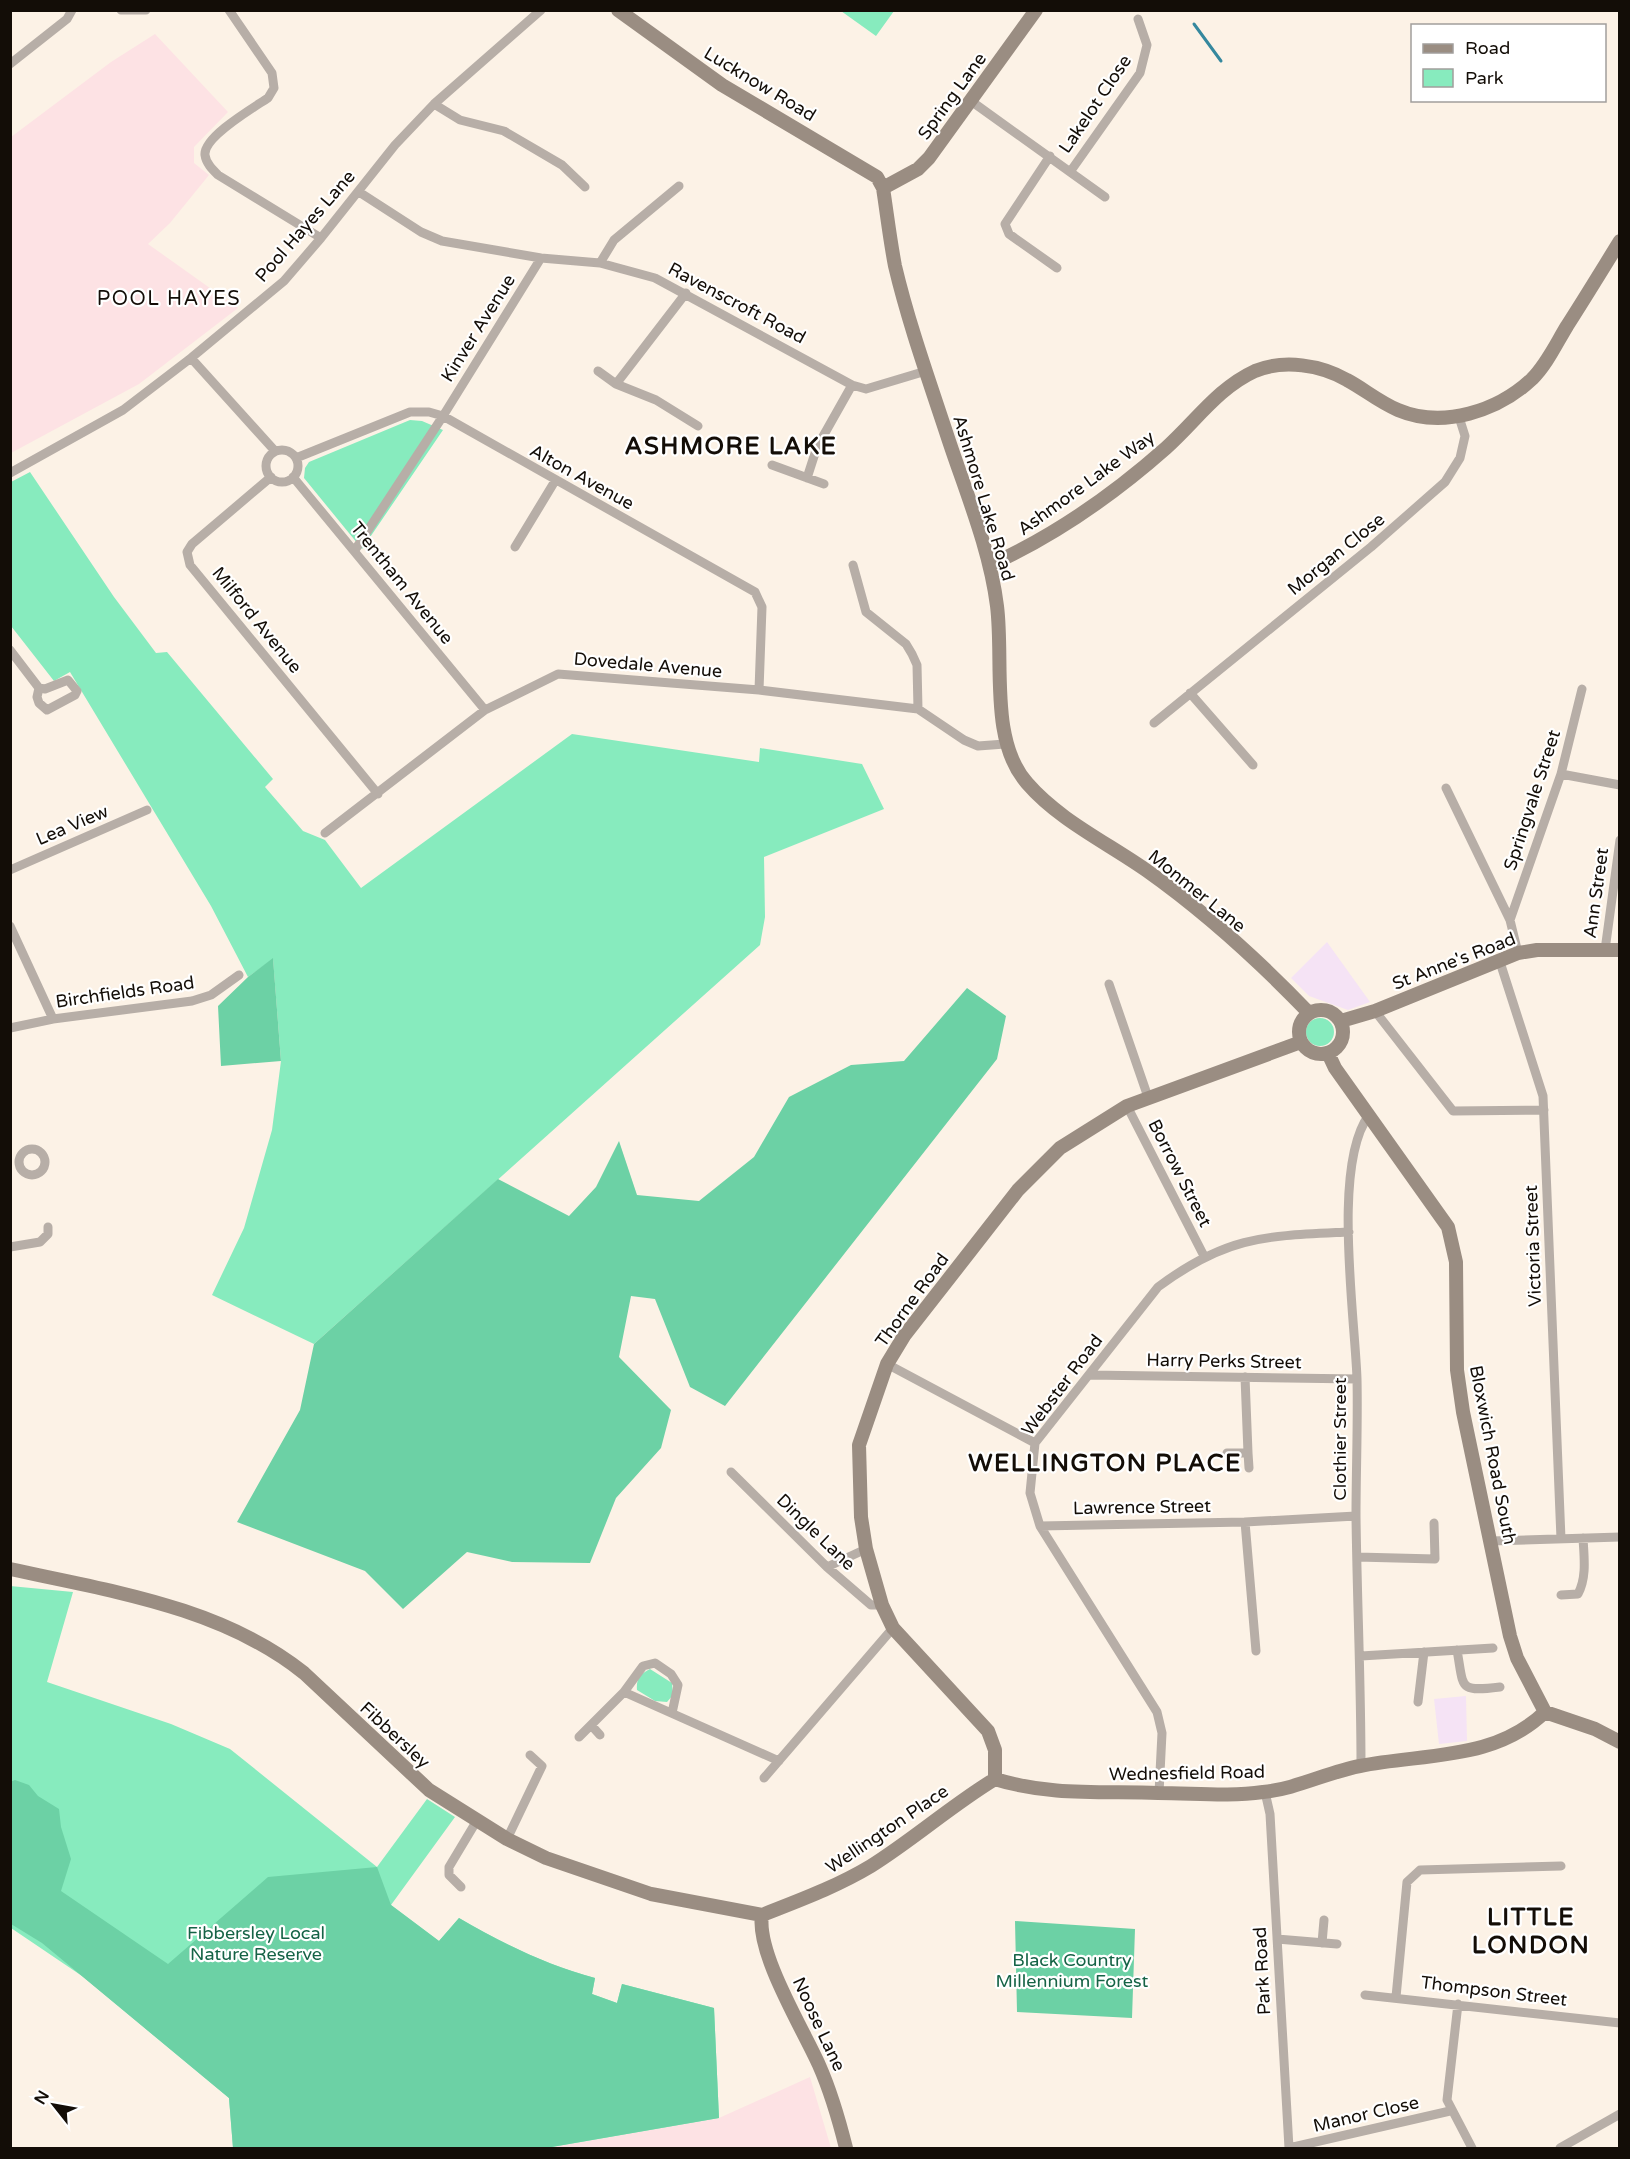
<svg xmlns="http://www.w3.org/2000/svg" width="1630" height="2159" viewBox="0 0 1630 2159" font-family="'Varela Round',sans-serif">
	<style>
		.commercial { fill: #f5e3f5 }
		.education { fill: #fde2e4 }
		.green { fill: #87ebbe }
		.forest { fill: #6cd1a5 }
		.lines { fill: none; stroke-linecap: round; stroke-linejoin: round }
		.stream { stroke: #35889e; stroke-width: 3 }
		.street { stroke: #b7aea7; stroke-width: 9 }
		.secondary { stroke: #9a8d82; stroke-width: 14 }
		.labels { text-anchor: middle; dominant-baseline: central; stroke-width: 4.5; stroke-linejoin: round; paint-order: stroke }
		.street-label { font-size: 18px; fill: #130d07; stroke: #fff }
		.park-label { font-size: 18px; fill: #156346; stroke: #fff }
		.neighbourhood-label { font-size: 20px; letter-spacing: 1.5px; fill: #130d07; stroke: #fff }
		.district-label { font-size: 24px; font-weight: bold; letter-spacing: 1.5px; fill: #130d07; stroke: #fff }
	</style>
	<rect width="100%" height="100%" fill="#fcf2e6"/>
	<path class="commercial" d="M1327,942L1370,1002L1348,1010L1309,996L1291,978Z
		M1466,1696L1467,1741L1439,1744L1434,1699Z"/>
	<path class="education" d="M155,34L228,112L194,147V163L209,175L170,223L148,244L238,308L139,384L11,453V137L111,62Z
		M810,2077L831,2148H546L719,2118Z"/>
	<path class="green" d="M841,11H894L876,36Z
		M410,420L422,421L443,430L362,549L304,478L305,468L309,462Z
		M30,472L114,597L156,653L167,652L273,779L265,787L303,831L325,840L361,888L572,734L759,762L760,748L862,764L884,809L764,857L765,917L760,945L314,1344L212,1295L244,1228L272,1130L281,1061L273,959L248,977L211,906L70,672L54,681L11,626V482Z
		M1306 1032a14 14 0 1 1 28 0a14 14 0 1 1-28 0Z
		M10,1586L73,1592L47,1682L171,1724L230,1749L377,1867L427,1799L455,1817L391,1905L439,1941L459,1918C502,1943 547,1965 595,1978L592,1994L617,2003L622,1984L714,2008L719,2118L546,2148H233L229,2098L82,1976L11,1928Z
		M650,1669L672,1683L673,1695L667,1702L655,1701L637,1690C636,1679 640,1674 650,1669Z"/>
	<path class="forest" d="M273,958L281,1061L221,1066L218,1006L248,977Z
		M967,988L1006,1016L997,1059L725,1406L690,1387L655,1299L631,1296L619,1357L671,1410L661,1448L616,1498L590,1563L512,1562L467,1552L403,1609L365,1571L237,1522L300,1410L314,1344L498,1179L569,1216L596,1187L619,1141L637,1195L699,1201L754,1157L789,1097L851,1065L904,1061Z
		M15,1780L29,1785L38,1796L59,1809L61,1827L71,1859L61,1891L168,1964L268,1877L377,1867L391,1905L439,1941L459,1918C502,1943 547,1965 595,1978L592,1994L617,2003L622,1984L714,2008L719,2118L546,2148H233L229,2098L42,1943L11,1924L10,1782Z
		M1015,1921L1135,1929L1132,2018L1017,2012Z"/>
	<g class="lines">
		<path class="stream" d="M1194,24L1221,61"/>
		<path class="street" d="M121,10H146
			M229,10L272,73L274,88L268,98C253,108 203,137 205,155C206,163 212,169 218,175L321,238
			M10,64L67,19L72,10
			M971,101L1105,197
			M434,104L460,120L504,131L562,165L585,187
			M1050,156L1005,224L1009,234L1057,268
			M1070,172L1140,73L1147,45L1138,19
			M359,192L421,232L442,241L541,258L600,263L655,278L852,385L866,389L926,371
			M600,263L614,240L679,186
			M191,358L275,451
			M598,371L616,384L656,400L698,426
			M616,384L686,293
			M266 466a16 16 0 1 1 32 0a16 16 0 1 1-32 0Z
			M296,458L410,412H429L443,416L755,592L762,607L759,690
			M772,465L824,484
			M10,473L123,410L191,358L284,281L321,238L395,145L434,104L541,10
			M271,477L192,544L187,552L190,565L378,794
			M293,477L485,710
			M807,478L817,447L852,385
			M515,547L555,481
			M355,550L443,416L541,258
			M853,565L866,612L906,644L912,654L917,665L918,709
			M10,650L39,688L37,697L39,703L47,710L75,695L77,691L68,680L45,689L39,688
			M1190,693L1253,765
			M1154,723L1371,547L1445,482L1460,458L1465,436L1459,417
			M1561,774L1620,785
			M1446,788L1510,920L1518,953
			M325,833L485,710L558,674L759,690L918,709L964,740L978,746L1005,744
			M10,870L147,810
			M1510,920L1561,774L1582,689
			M10,926L53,1019
			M1605,950L1620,840
			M1499,959L1543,1096L1561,1539
			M1109,984L1148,1097
			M1375,1011L1453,1111L1544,1110
			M10,1028L53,1019L192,1001L211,995L239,975
			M1127,1106L1204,1256
			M19 1162a13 13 0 1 1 26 0a13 13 0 1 1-26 0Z
			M10,1247L40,1242L48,1234V1227
			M887,1364L1035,1443
			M1090,1375L1357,1379
			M1227,1453H1248L1245,1377
			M1248,1453L1249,1468
			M731,1472L827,1567L871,1605H882
			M1245,1522L1256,1651
			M1040,1526L1245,1522L1356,1516
			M1491,1541L1620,1537
			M1357,1557L1435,1559L1434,1523
			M827,1567L866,1549
			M1561,1595L1578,1594C1587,1577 1584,1557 1583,1538
			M1457,1650C1464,1689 1458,1692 1500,1687
			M1361,1656L1493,1648
			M624,1692L643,1666L655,1663L671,1674L678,1685L672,1713
			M1418,1702L1424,1652
			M591,1725L600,1735
			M579,1737L624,1692L779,1761
			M1361,1765C1361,1682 1357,1599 1356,1516C1356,1470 1358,1425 1357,1379C1355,1317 1332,1164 1369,1115
			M764,1778L893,1628
			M1265,1792L1270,1814L1289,2148L1450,2111
			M1159,1793L1162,1733L1157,1712L1040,1526L1030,1493L1035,1443L1158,1287C1228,1235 1266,1236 1349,1232
			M507,1839L542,1766L530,1755
			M461,1887L449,1875V1867L476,1822
			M1277,1939L1337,1944
			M1322,1943L1324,1920
			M1365,1995L1620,2023
			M1396,1997L1407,1882L1420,1870L1561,1866
			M1458,2004L1447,2100L1472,2148
			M1560,2148L1620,2114"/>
		<path class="secondary" d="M618,10L722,85L877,177L883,188C887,214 890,240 895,266C909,325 930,383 949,441C967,495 990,550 997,606C1004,661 989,740 1027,783C1059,820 1106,842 1146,870C1204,911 1260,962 1309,1013
			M883,188L918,169L929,158L1036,10
			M990,565C1054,536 1114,494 1166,448C1196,421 1218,388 1255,371C1284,359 1321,365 1347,380C1364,389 1379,402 1398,410C1443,429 1498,411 1532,379C1547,364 1556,344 1567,326C1585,298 1602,270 1620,241
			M1299 1032a22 22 0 1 1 44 0a22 22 0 1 1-44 0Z
			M1341,1021L1375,1011L1518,953L1537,950H1620
			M1328,1053L1335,1068L1438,1213L1448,1227L1456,1262L1457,1370L1463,1412L1510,1636L1517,1658L1545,1712
			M10,1569C110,1591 222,1607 304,1673L429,1790L507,1839L546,1858L651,1894L762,1915
			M1545,1712L1595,1729L1620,1742
			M995,1779V1750L988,1731L893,1628L882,1605L866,1549L861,1517L859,1445L887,1364L904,1336L1018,1190L1060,1148L1127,1106L1301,1042
			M995,1779C1049,1796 1103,1791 1158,1793C1193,1793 1229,1797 1263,1792C1296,1789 1328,1772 1360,1766C1425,1753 1494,1761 1545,1712
			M762,1915C800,1900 836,1887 871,1866C914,1839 952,1805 995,1779
			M762,1915C756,1953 803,2029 819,2065C831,2092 839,2120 846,2148"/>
	</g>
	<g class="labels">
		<g class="street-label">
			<text transform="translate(760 84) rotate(31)">Lucknow Road</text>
			<text transform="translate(952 96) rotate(-54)">Spring Lane</text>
			<text transform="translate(1095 104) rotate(-56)">Lakelot Close</text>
			<text transform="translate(305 226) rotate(-49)">Pool Hayes Lane</text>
			<text transform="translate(737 303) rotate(28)">Ravenscroft Road</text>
			<text transform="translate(478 328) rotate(-58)">Kinver Avenue</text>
			<text transform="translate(582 477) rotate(29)">Alton Avenue</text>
			<text transform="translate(1086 483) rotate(-36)">Ashmore Lake Way</text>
			<text transform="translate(984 498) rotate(73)">Ashmore Lake Road</text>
			<text transform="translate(1336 554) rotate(-39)">Morgan Close</text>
			<text transform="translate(402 583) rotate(51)">Trentham Avenue</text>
			<text transform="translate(257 620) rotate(51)">Milford Avenue</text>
			<text transform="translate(648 665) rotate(5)">Dovedale Avenue</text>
			<text transform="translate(1532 800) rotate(-72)">Springvale Street</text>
			<text transform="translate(72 825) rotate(-23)">Lea View</text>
			<text transform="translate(1197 891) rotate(39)">Monmer Lane</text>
			<text transform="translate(1596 893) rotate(-82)">Ann Street</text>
			<text transform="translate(1454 961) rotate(-21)">St Anne's Road</text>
			<text transform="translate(125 992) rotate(-8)">Birchfields Road</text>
			<text transform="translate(1180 1173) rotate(63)">Borrow Street</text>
			<text transform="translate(1533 1246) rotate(-92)">Victoria Street</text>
			<text transform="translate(912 1300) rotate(-54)">Thorne Road</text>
			<text transform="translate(1224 1361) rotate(1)">Harry Perks Street</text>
			<text transform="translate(1062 1385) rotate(-53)">Webster Road</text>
			<text transform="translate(1340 1439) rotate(-90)">Clothier Street</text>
			<text transform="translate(1493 1455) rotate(79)">Bloxwich Road South</text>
			<text transform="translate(1142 1507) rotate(-1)">Lawrence Street</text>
			<text transform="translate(816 1532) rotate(44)">Dingle Lane</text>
			<text transform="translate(395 1735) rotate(43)">Fibbersley</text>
			<text transform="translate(1187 1773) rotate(-1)">Wednesfield Road</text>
			<text transform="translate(887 1829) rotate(-34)">Wellington Place</text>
			<text transform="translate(1262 1971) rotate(-93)">Park Road</text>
			<text transform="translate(1494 1991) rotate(7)">Thompson Street</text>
			<text transform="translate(819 2024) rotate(65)">Noose Lane</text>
			<text transform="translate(1366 2114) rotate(-13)">Manor Close</text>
		</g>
		<g class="park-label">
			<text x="256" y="1933">Fibbersley Local<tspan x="256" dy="21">Nature Reserve</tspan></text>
			<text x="1072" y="1960">Black Country<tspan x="1072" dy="21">Millennium Forest</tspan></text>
		</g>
		<g class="neighbourhood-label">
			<text x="169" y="299">POOL HAYES</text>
		</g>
		<g class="district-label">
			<text x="731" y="446">ASHMORE LAKE</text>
			<text x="1105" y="1463">WELLINGTON PLACE</text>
			<text x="1531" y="1917">LITTLE<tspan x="1531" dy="28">LONDON</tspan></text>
		</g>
	</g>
	<rect width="1630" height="2159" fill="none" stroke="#130d07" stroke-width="24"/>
	<rect x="1411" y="24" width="195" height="78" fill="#ffffff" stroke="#a19e9c" stroke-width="1.5"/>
	<rect x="1423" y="44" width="30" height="9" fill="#9a8d82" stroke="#a19e9c" stroke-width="1.5"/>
	<text x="1465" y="54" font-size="18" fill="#130d07">Road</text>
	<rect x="1423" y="69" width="30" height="18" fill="#87ebbe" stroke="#a19e9c" stroke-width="1.5"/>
	<text x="1465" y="84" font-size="18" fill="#130d07">Park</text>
	<g transform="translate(54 2105) rotate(301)" stroke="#ffffff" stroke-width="4.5" paint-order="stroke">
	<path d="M0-4.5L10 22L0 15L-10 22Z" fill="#130d07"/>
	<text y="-9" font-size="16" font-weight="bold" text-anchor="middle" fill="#130d07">N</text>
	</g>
</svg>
